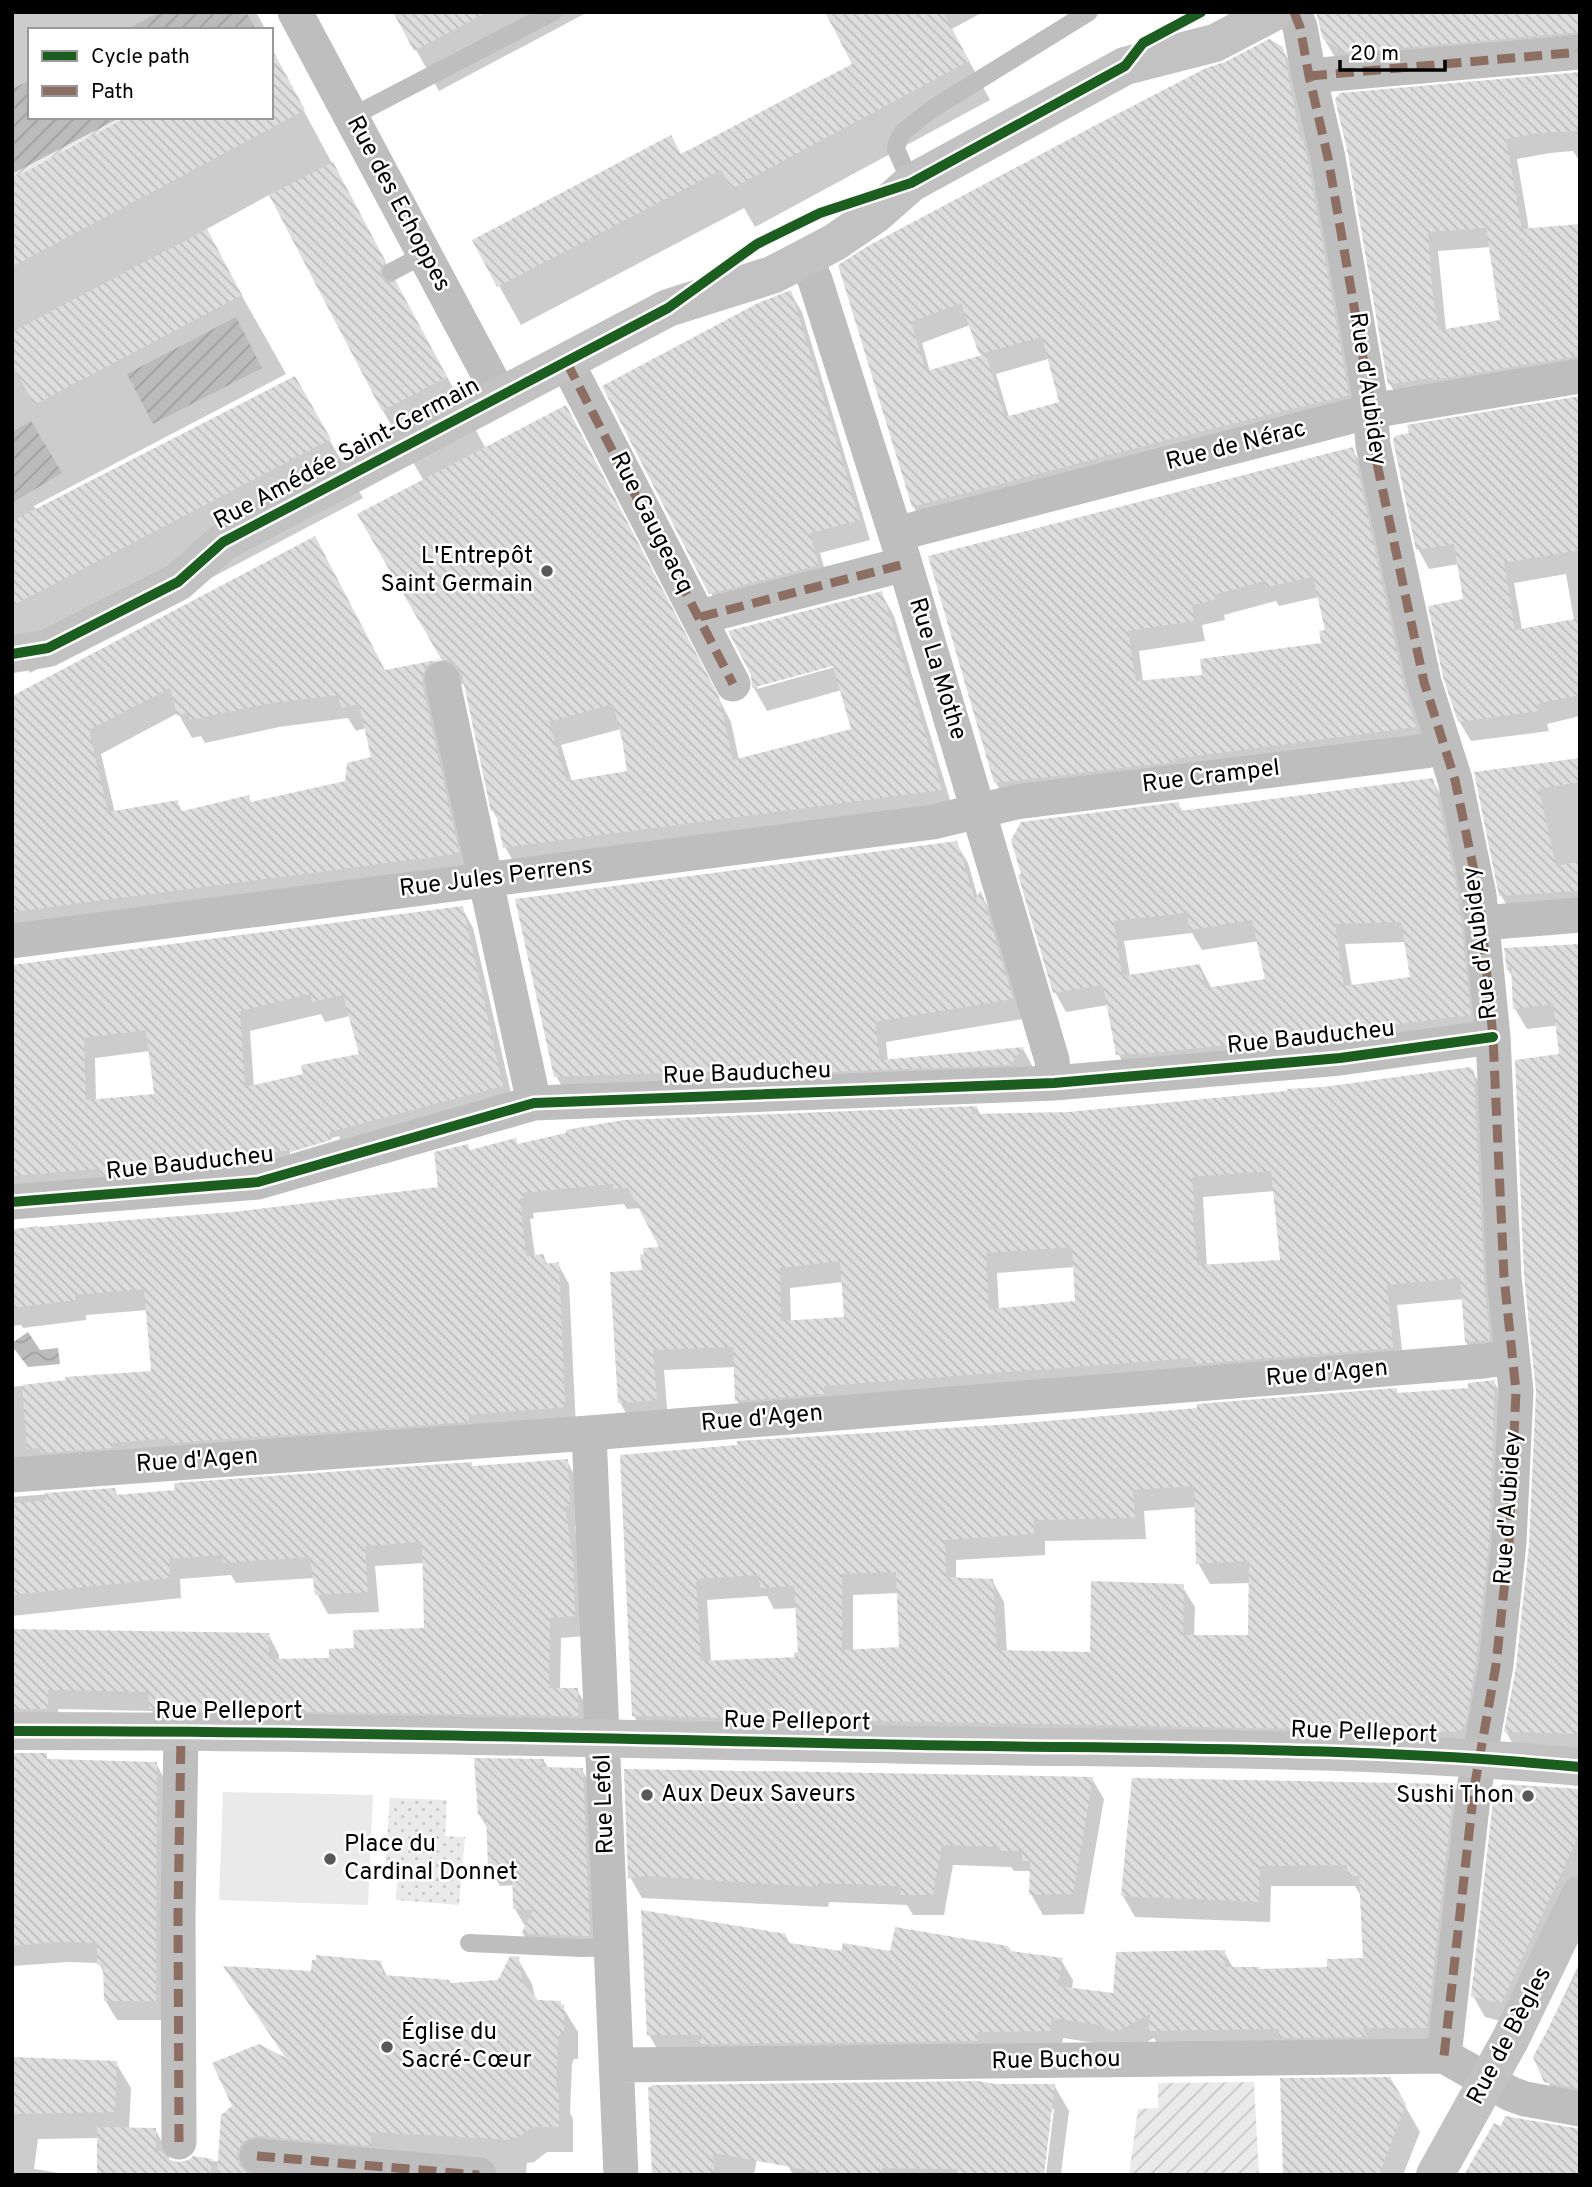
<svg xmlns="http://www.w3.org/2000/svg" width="1592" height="2187" viewBox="0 0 1592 2187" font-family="Overpass,sans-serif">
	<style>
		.grass { fill: #eaeaea }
		.park { fill: url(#park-dots) }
		.garden { fill: url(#garden-furrows) }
		.water { fill: url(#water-waves) }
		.shadow { fill: #0003; fill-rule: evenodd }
		.building { fill: url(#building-back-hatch); fill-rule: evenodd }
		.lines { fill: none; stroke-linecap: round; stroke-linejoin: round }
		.lane { stroke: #bebebe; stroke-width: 18 }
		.street { stroke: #bebebe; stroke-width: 35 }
		.secondary { stroke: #c2c2c2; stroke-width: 38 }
		.quiet { stroke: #8d6e63; stroke-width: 9; stroke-dasharray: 18 9; stroke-linecap: butt }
		.cycleway-casing { stroke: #fff; stroke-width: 15 }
		.cycleway { stroke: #1b5e20; stroke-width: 10 }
		.poi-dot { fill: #595959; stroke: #fff; stroke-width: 2.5 }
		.labels { text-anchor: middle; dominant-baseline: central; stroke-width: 5; stroke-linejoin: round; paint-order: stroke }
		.street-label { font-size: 24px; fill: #000; stroke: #fff }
		.poi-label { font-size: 24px; fill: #000; stroke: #fff; text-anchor: start }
	</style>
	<defs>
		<pattern id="park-dots" width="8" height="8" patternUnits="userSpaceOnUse" patternTransform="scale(1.75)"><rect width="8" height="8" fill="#eaeaea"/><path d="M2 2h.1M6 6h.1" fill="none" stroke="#c7c7c7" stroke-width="1.8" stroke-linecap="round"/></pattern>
		<pattern id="garden-furrows" width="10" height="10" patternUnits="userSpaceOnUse" patternTransform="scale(1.75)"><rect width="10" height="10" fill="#eaeaea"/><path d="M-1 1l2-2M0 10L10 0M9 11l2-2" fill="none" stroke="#c7c7c7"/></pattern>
		<pattern id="water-waves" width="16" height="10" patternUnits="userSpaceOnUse" patternTransform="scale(1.75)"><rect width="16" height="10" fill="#bcbcbc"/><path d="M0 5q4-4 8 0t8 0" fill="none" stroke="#a0a0a0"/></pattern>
		<pattern id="building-back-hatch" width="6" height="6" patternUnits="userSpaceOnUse" patternTransform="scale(1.75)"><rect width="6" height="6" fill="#ddd"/><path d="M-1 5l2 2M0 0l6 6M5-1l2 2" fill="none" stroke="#bcbcbc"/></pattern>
	</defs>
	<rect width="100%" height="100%" fill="#fff"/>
	<path class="grass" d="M223,1792L373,1795L368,1905L219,1900Z"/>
	<path class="park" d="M390,1798L447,1800L445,1836L465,1837L459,1905L396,1900L398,1871L385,1870Z"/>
	<path class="garden" d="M159,12H246L256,30H126Z
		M30,80V117H127L12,179V89Z
		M236,317L262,368L153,424L127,374Z
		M31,421L62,473L12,503V432Z
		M1254,2082L1259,2175H1129L1138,2109L1158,2108V2083Z"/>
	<path class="water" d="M28,1332L40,1350L58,1348L60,1364L28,1367L12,1346V1343Z"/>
	<path class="shadow" d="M12,12H256L266,30H30V117H121L12,174Z
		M395,12H588L439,91Z
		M827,12H983L952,29L990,100L755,227L744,208L521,325L474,241L681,156L855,65Z
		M1580,12V52L1336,59L1324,39Z
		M1282,48L1294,70L1359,412L925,527L913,506L840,266ZM970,325L982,357L930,372L922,343ZM1048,359L1061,403L1009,417L996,374Z
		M271,50L486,449L579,430L731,722L739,760L853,731L842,690L767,711L754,688L753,674L881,593L894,616L954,813L519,871L505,847L500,823L493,811L466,685L452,682L471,875L12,937V698L385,672L443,660L360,515L424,481L383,411L271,194L205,230L286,374L34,506L37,511L294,379L363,498L30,673L12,642V181L271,117ZM841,662L842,665L757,689V685ZM178,713L192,738L201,736L205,743L279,727L348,718L356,731L366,728L373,758L347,783L252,803L248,797L183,813L177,802L115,813L101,754ZM621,729L629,773L572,782L561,745Z
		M1580,74V162L1573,151L1550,153L1517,159L1529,230L1580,225V377L1401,404L1390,384L1350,154ZM1491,247L1502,322L1446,330L1438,251Z
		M790,292L802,312L870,540L820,553L829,585L722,613L711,593Z
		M1580,398V716L1547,724L1549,731L1471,741L1459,721L1465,600L1459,564L1429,569L1418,549ZM1566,574L1574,620L1522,630L1514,583Z
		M1352,449L1364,469L1427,746L1008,803L996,783L930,558ZM1319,597L1327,632L1324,644L1204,676L1143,682L1139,651L1205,641L1202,625L1225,620L1224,615L1276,601L1279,606Z
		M1476,774L1579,775L1580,917L1515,921L1501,895Z
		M1432,780L1444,800L1469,919L1481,1035L1130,1074L1118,1054L1108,1005L1066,1012L1055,992L1178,804L1183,812ZM1192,933L1202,950L1259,941L1267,981L1212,989L1200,966L1130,976L1124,941ZM1406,942L1412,978L1352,987L1345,944Z
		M956,843L968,863L978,898L981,894L991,912L1023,1019L886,1042L888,1061L1023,1049L1034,1069L568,1097L556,1076Z
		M462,908L473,928L514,1106L340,1152L110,1189L12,1196V967ZM321,1014L325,1022L350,1016L361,1055L305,1076L254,1087L250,1031ZM150,1051L156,1095L96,1101L95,1058ZM339,1136L340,1139L290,1154V1150Z
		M1580,946L1561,1025L1527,1029L1515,1009L1514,979L1508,970L1506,950Z
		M1580,1049V1753L1520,1756L1506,1732L1518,1667L1531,1545L1561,1055Z
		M1473,1072L1485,1093L1501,1360L1478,1362L1466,1342L1463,1299L1397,1305L1404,1368L749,1421L737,1401L735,1367L664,1370L668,1420L631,1423L620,1402L644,1272L662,1248L641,1208L627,1209L624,1204L533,1213L534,1218L530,1219L535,1256H543L548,1265L558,1264L569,1284L576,1427L12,1479V1387L153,1372L148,1310L86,1315V1320L23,1328L21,1325L12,1326V1230L37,1226L38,1228L233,1214L440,1188L471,1152L515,1140L518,1145L623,1121L977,1108L981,1116L1068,1114ZM1275,1191L1282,1261L1207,1267L1203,1197ZM1075,1267L1077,1302L999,1309L997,1273ZM843,1282L845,1318L791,1322L790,1288Z
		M1494,1382L1506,1403L1476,1747L646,1737L634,1716L622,1457L1013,1426L1396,1390L1399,1395L1470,1389ZM1196,1507L1198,1563L1210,1584L1251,1583L1250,1637H1194L1195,1607L1182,1586L1091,1654L1007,1652L1004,1602L992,1580L956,1579V1560L1045,1555V1541L1146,1539L1144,1511ZM898,1593L901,1649L853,1651V1595ZM767,1596L774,1609L797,1608L800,1653L797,1659L711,1662L707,1600Z
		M567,1461L578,1482L580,1526H575L583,1581L585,1636L561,1638L560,1690H577L589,1710L590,1735L163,1729L152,1711L58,1709V1729L12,1733V1630L268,1634L279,1655V1660H331L355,1649L426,1630L425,1563L375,1566L379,1612L328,1614L317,1594L315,1578L236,1583L231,1575L180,1579L181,1598L12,1616V1497L114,1489L118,1496L471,1464L474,1468Z
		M476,1760L544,1761L549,1769L582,1770L593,1789L599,1954L534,1952L523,1934L526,1928L515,1909L514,1885L500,1886L489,1867L488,1829L479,1814Z
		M12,1761L156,1763L167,1784V2020H117L105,2000V1976L99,1963L68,1962L13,1966L12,1978Z
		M1092,1779L1104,1799L1084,1914L1043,1915L1031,1894L1030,1871H1014L1011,1867L953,1865L944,1915H913L907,1905L829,1902L828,1907L642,1898L630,1877Z
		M1453,1786L1465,1806L1438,2048L1161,2051L1154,2038L1130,2051L1113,2046L1063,2038L1061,2051L661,2055L649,2035L785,1935L790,1944L843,1953H1010L1061,1960L1073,1980L1072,1989L1114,1995L1224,1952L1234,1969H1329L1365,1959L1361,1896L1355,1886H1271L1270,1922L1135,1917L1123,1896Z
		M1580,1796V1878L1512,2024L1485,2017L1473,1996Z
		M517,1958L532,1984L535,1998L537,2001L560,2003L578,2032V2059H574L572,2064L570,2113L573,2119V2152H547L534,2162L527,2163L526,2175L254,2171L253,2175H99V2138L38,2139L34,2169L72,2175H12V2059L116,2063L131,2088L129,2129H155L169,2155V2161L180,2164L193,2158L220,2162L287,2060L226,1968L312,1973L380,1962L388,1978L449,1981L451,1985L499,1982Z
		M1580,1962V2109L1560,2105L1535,2057Z
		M1389,2078L1420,2132L1403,2175H1285Z
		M1054,2085L1069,2111L1061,2173L1070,2175H1046L1054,2109H1050L1042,2175H793L788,2166L994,2086Z
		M766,2111L754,2175H654Z"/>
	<path class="building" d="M393,12H487L414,51Z
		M825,12H943L969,61L731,189L721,170L497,287L472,240L671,135L681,154L852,64Z
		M1316,12H1580V32L1345,53L1323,39Z
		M1269,39L1283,47L1301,142L1303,139L1308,162L1349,395L1163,441L912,507L838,265L868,246L1094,126L1206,68L1225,62ZM961,303L979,354L1042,337L1059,402L1005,417L986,354L926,371L911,322Z
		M271,47L305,110L12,267V179L127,117H271Z
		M1580,72V131L1538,133L1506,139L1522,229L1580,224V356L1432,380L1435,377L1388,385L1348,154L1335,99L1340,93ZM1486,228L1500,320L1439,330L1433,297L1428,232Z
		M333,162L386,262L380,271L381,278L390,283L396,282L447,377L382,411L269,195Z
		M207,229L242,295L34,405L12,364V332Z
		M791,290L860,520L810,533L819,565L709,594L602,386L758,303Z
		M295,376L331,439L12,606V521Z
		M1580,396V550L1504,563L1515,630L1580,618V695L1537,704L1539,711L1458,722L1443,677L1428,606L1463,599L1454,544L1416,550L1393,440L1395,436L1409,433L1407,425Z
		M566,405L719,697L733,760L851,729L833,666L752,688L751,675L728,631L882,591L942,790L503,848L495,808L491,812L462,675L456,665L447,660L438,659L428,665L423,674L422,683L459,851L456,854L12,912V696L315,536L385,670L441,659L357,514ZM170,688L177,716L188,713L190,720L265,704L338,695L341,708L359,704L371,757L347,763L345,781L251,802L249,795L179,812L178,800L108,812L89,730ZM613,704L622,740L627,771L567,781L549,722Z
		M1353,447L1404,686L1416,727L1173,759L1174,762L994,783L928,556ZM1313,577L1325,630L1319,631L1321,643L1200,659L1202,675L1136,681L1128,631L1194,621L1192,605L1215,600L1214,595L1264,581L1266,587Z
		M1580,758V782L1539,789L1556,866L1580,861V891L1499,896L1474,772Z
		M1433,778L1459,898L1457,899L1461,918L1471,1015L1321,1034L1164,1052L1116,1055L1103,985L1053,993L1018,875L1021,874L1011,840L1021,822L1179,802L1180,810H1188ZM1187,913L1189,930L1252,920L1265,979L1205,988L1200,964L1122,976L1114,921ZM1401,922L1410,977L1344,986L1335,924Z
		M957,841L975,900L981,890L1013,999L875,1022L880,1060L1024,1047L1010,1065L750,1075V1070L554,1077L515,899Z
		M463,906L503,1086L330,1132L331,1140L291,1152V1150L114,1174L100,1175L99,1169L12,1176V965ZM310,994L312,1002L343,995L359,1054L301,1065L303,1074L245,1087L240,1011ZM146,1030L154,1094L86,1100L84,1038Z
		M1580,944V1734L1504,1732L1516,1667L1529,1545L1536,1392L1524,1275L1515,1060L1559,1054L1553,1004L1513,1009L1511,965L1507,971L1504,948Z
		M1470,1067L1474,1071L1484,1278L1490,1340L1465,1342L1460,1278L1387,1285L1393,1348L1194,1364L1193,1358L824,1386L825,1394L735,1401L733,1347L653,1350L657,1400L618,1403L610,1272L642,1270L640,1255L644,1254L643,1248L659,1247L628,1188L613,1189V1184L523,1193L524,1198L520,1199L526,1256L544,1254L545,1264L559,1262L565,1407L469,1415V1422L170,1443V1438L112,1443V1448L41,1453L40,1448L27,1449L22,1385L66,1380L65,1377L151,1371L144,1289L75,1295L76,1300L12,1308V1229L233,1212L438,1187L434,1152L468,1144L470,1150L516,1138L517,1144L566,1133V1130L623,1120L978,1106L972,1114L1068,1112L1287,1091V1089L1323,1087ZM1271,1171L1280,1260L1198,1265L1192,1210H1195L1192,1177ZM1072,1247L1075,1301L989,1309L986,1253ZM840,1261L844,1317L781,1321L780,1268Z
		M1495,1380L1489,1541L1476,1662L1465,1726L1458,1732L632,1716L620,1455L737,1445V1441L1012,1424L1197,1408V1404L1397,1388V1393L1468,1388V1383ZM1194,1486L1196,1564L1249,1561L1248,1635H1183L1184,1584L1091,1581L1090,1652L997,1650L993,1579L946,1577L945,1540L1034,1534V1520L1135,1518L1133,1490ZM896,1572L899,1647L842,1650V1574ZM759,1575L760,1588L794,1586L798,1652L794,1653L795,1657L701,1661L696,1579Z
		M568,1459L570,1506H565L573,1559L575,1616L550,1618L549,1688H578V1716L149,1709V1692L48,1690V1709H12V1629L269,1633V1659L329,1658V1649L354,1648L353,1630L424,1628L422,1542L365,1546L368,1592L315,1595L310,1557L223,1563L222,1555L169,1559L170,1578L12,1595V1503L46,1500L45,1493L115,1488L116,1495L175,1490L174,1483L472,1462V1466Z
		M12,1753H47V1759L157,1762L156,2001H104L103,1965H97V1943L56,1942L12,1946Z
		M474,1758L545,1759L539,1767L583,1768L590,1936L521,1934L533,1910L513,1909L512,1867L488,1868L486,1815H478Z
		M624,1769L821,1772L1093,1777L1073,1894L1029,1895L1030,1861H1022V1851H1000V1847L942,1845L933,1895H900L901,1886L818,1883L817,1887L647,1876L628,1878Z
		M1132,1778L1454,1784L1427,2028H1363L1367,2037L1279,2038V2029L1148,2031L1150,2014L1118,2031H1111L1100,2025L1052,2018L1050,2031L977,2032L978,2041L696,2044L706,2035H647L641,1910L786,1934L784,1942L841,1951L843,1943L890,1951L895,1927L1008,1946L1011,1951L1063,1958L1058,1986L1113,1993L1116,1952L1225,1950V1967H1260L1259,1969L1327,1967V1959L1363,1958L1359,1876H1347V1865L1260,1866L1259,1902L1121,1896Z
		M1503,1784L1580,1789V1833L1501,2004L1471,1996L1494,1792Z
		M316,1955L381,1961L383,1975L450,1980L449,1983L498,1980L510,1956L519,1957L522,1982L538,2000L561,2001V2005L564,2004V2034H560L558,2037L556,2091L559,2092V2127H532L519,2137H513V2140L371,2132V2146L258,2136L249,2138L241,2144L237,2154L239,2165L245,2172L251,2175H217L221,2115L232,2106L212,2063L259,2044L286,2058L223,1966L311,1971L312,1960H316Z
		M1580,1968V2089L1544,2082L1533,2057Z
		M12,2057L117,2061L115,2112L12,2114Z
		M1390,2077L1406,2104L1379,2175H1283L1280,2078Z
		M978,2081L995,2084H1055L1044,2175H957L958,2169L882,2168L881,2175H818V2172L713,2153L714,2175H652L648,2088L653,2085Z
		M1505,2116L1580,2129V2175H1464L1494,2123L1501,2126Z
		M97,2127L156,2128V2150L161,2151L170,2160L178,2162L189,2160L193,2156L212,2159L211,2175H97Z"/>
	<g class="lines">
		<path class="lane" d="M351,117L553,12
			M911,183L896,149L898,140L903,132L932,109L1089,12
			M391,272L425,254
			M469,1943L582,1948L612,1947"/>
		<path class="street" d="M295,12L500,396
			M1294,12L1300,27L1309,76L1328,158L1369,392L1373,445L1424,682L1455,780L1479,895L1493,1037L1504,1277L1516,1391L1509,1543L1496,1665L1474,1789L1444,2056
			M1309,76L1580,52
			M805,258L815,280L905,564L1052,1060L1054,1083
			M567,363L733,684
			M896,534L1371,411L1580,376
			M700,617L905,564
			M442,679L534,1103
			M1482,923L1580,915
			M12,941L933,822L1016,802L1425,751L1444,746
			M12,1202L258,1182L534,1103L1054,1083L1340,1058L1493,1037
			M589,1433L621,2175
			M12,1475L589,1433L1484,1361L1512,1357
			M618,2065L1444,2056L1511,2094L1525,2099L1580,2109
			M179,2142L178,1916L181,1733
			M257,2156L479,2175"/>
		<path class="secondary" d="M12,654L48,648L178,582L223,542L668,308L772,275L805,258L835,242L876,214L911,183L1125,66L1215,43L1274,12
			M12,1731C314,1731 616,1739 918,1745C1139,1749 1360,1746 1580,1767
			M1435,2175L1510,2040L1580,1895"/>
		<path class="quiet" d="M1294,12L1300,27L1309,76L1328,158L1369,392L1373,445L1424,682L1455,780L1479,895L1493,1037L1504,1277L1516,1391L1509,1543L1496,1665L1474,1789L1444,2056
			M1309,76L1580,52
			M567,363L733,684
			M700,617L905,564
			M179,2142L178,1916L181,1733
			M257,2156L479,2175"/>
		<defs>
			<path id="cycleway" d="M12,654L48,648L178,582L223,542L668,308L757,244L820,213L911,183L1125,66L1143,43L1201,12
				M12,1202L258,1182L534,1103L1054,1083L1340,1058L1493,1037
				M12,1731C314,1731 616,1739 918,1745C1139,1749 1360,1746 1580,1767"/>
		</defs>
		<use href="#cycleway" class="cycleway-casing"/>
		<use href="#cycleway" class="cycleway"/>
	</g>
	<g class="poi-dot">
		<circle cx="547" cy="571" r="7"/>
		<circle cx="647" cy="1795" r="7"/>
		<circle cx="1528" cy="1796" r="7"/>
		<circle cx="330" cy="1859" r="7"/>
		<circle cx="387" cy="2047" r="7"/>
	</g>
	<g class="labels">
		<g class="street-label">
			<text transform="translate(398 204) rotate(62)">Rue des Echoppes</text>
			<text transform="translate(1367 389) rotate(82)">Rue d'Aubidey</text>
			<text transform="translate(1236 446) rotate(-14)">Rue de Nérac</text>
			<text transform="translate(347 454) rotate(-28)">Rue Amédée Saint-Germain</text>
			<text transform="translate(651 523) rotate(63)">Rue Gaugeacq</text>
			<text transform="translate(937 669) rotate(73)">Rue La Mothe</text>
			<text transform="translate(1211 777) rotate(-7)">Rue Crampel</text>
			<text transform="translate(496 878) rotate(-7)">Rue Jules Perrens</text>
			<text transform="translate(1481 943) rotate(-97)">Rue d'Aubidey</text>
			<text transform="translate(1311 1038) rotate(-6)">Rue Bauducheu</text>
			<text transform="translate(747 1074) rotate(-2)">Rue Bauducheu</text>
			<text transform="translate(190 1164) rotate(-6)">Rue Bauducheu</text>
			<text transform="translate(1327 1374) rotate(-5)">Rue d'Agen</text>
			<text transform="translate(762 1419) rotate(-5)">Rue d'Agen</text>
			<text transform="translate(197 1461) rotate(-4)">Rue d'Agen</text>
			<text transform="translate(1509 1508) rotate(-86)">Rue d'Aubidey</text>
			<text x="229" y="1712">Rue Pelleport</text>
			<text transform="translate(797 1722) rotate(1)">Rue Pelleport</text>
			<text transform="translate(1364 1733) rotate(2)">Rue Pelleport</text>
			<text transform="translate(605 1804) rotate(-92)">Rue Lefol</text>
			<text transform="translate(1510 2036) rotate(-62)">Rue de Bègles</text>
			<text transform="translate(1056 2061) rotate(-1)">Rue Buchou</text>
		</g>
		<g class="poi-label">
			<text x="533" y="557" text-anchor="end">L'Entrepôt<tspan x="533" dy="28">Saint Germain</tspan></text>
			<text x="661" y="1795">Aux Deux Saveurs</text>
			<text x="1514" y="1796" text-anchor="end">Sushi Thon</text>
			<text x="344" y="1845">Place du<tspan x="344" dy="28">Cardinal Donnet</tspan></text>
			<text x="401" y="2033">Église du<tspan x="401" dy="28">Sacré-Cœur</tspan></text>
		</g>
	</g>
	<rect width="1592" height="2187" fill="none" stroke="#000000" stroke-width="28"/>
	<rect x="28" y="28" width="245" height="91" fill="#ffffff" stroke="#999999" stroke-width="2"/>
	<rect x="42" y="51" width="35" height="10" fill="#1b5e20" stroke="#999999" stroke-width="2"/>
	<text x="91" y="63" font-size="21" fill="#000000">Cycle path</text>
	<rect x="42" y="86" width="35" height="10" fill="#8d6e63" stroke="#999999" stroke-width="2"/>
	<text x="91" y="98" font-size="21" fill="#000000">Path</text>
	<path d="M1340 60v10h105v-10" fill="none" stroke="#000000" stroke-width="3.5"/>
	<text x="1350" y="60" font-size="21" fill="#000000" stroke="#ffffff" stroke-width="5" paint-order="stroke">20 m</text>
</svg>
